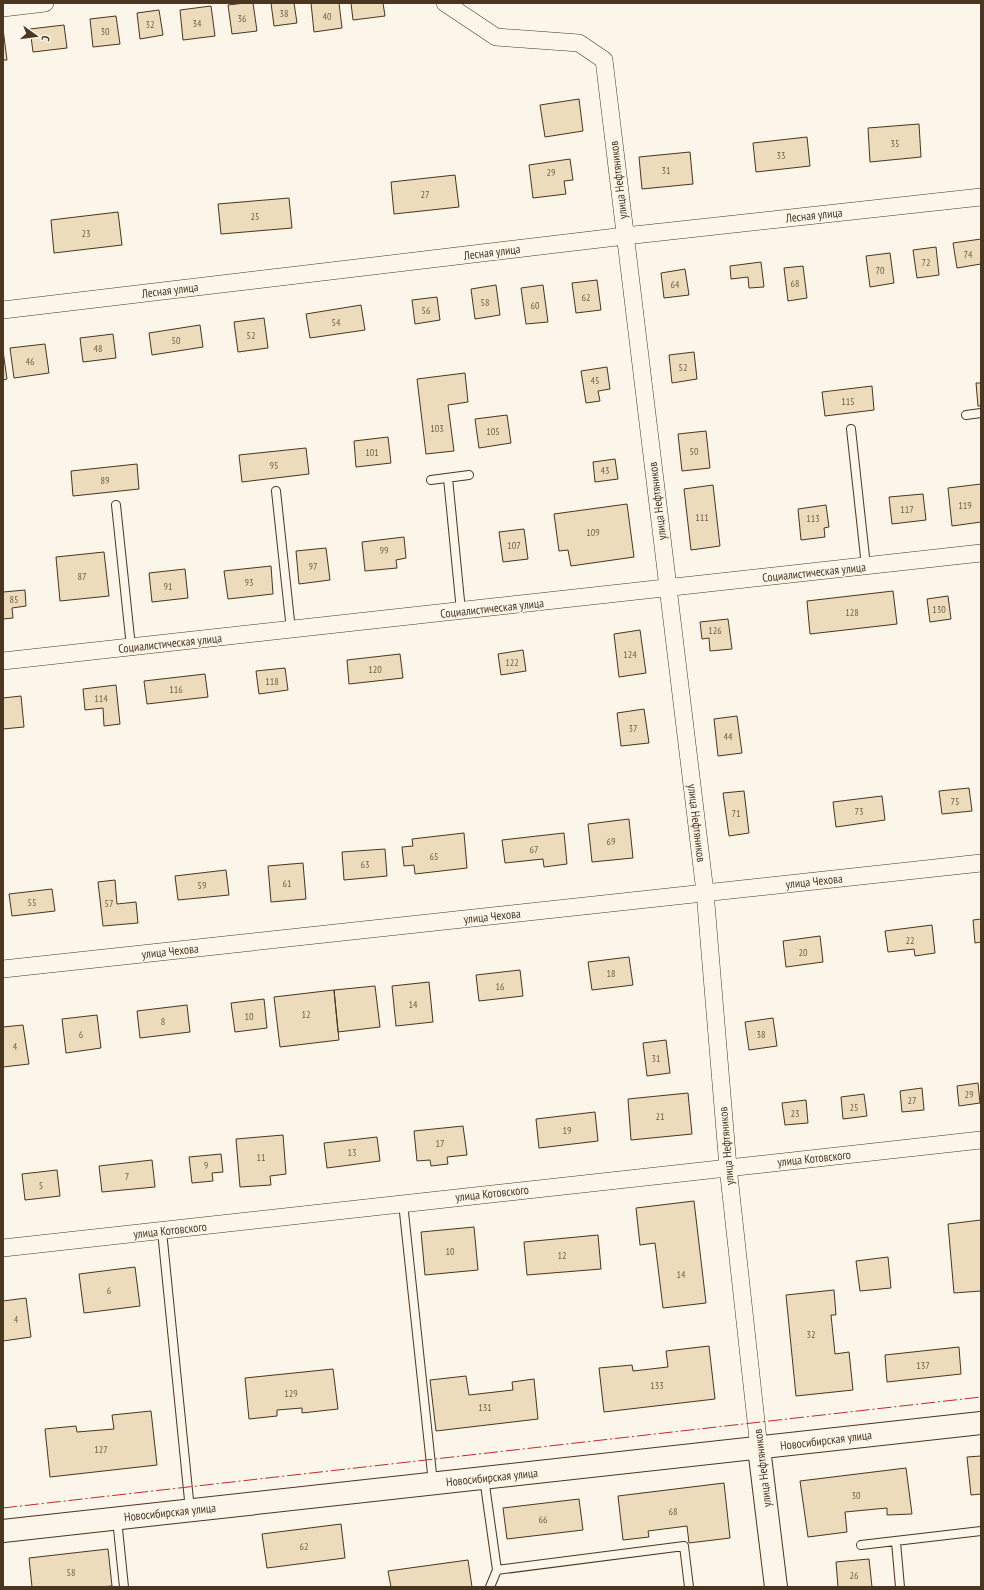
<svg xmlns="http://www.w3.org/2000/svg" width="984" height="1590" viewBox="0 0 984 1590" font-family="'PT Sans Narrow',sans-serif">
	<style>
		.building { fill: #ecdcbc; stroke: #4a3520 }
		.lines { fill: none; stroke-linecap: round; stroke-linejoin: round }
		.lane-casing { stroke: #4a3520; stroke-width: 10 }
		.street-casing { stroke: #4a3520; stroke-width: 18 }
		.secondary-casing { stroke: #4a3520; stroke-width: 24 }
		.lane { stroke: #fbf6e9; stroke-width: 8 }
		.street { stroke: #fbf6e9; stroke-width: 17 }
		.secondary { stroke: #fbf6e9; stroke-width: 22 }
		.power { stroke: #c62828; stroke-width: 1; stroke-dasharray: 14 3 2 3; stroke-linecap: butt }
		.labels { text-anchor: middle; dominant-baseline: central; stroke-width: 3; stroke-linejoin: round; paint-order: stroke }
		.number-label { font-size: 10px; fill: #725f47 }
		.street-label { font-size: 12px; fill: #4a3520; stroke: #fbf6e9 }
	</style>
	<rect width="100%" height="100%" fill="#fbf6e9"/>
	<path class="building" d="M245,3H253L257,31L232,34L228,5Z
		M271,3H294L297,23L274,26Z
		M311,3H339L342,28L314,32Z
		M351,3H383L385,16L353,20Z
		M211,6L215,36L183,40L180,10Z
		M159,10L163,35L140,39L137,13Z
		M116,16L120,44L93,47L90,19Z
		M64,25L67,48L33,52L30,29Z
		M3,29L7,60H3Z
		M579,99L583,131L545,137L540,105Z
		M919,124L921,157L870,162L868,128Z
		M807,137L810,166L756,172L753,143Z
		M690,152L693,184L642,189L639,157Z
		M570,159L573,180L564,181L566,194L533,198L529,165Z
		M455,175L459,207L394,214L391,182Z
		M289,198L292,228L221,234L218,204Z
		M118,212L122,245L54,253L51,220Z
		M981,239V264L957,268L953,243Z
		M936,247L939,275L917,278L913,250Z
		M890,253L894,283L870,287L866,256Z
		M761,262L764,287L749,288L748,277L731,279L730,266Z
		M803,266L807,298L788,301L784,268Z
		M685,269L689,295L664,298L661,273Z
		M597,280L601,310L576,313L572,283Z
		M496,285L500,315L475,319L471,289Z
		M543,285L548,322L526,324L521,288Z
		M437,297L440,320L415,324L412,300Z
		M361,305L365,330L310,338L306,314Z
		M264,318L268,348L238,352L234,322Z
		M200,325L203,347L152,355L149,333Z
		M113,334L116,358L83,362L80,338Z
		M45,344L49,373L14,378L10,348Z
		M3,351L7,379L3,380Z
		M694,352L697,379L672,383L669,355Z
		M607,367L610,389L598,391L600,401L586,403L581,371Z
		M465,373L468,402L448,405L454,451L426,454L417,379Z
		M976,383H981V406H978Z
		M872,386L874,410L825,416L822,392Z
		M507,415L511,443L479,448L475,419Z
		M706,431L710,468L682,471L678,434Z
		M388,437L391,463L356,467L354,441Z
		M306,448L309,474L242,482L239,455Z
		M615,459L618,479L595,482L593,462Z
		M137,464L139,489L73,496L71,471Z
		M981,484V522L952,526L948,488Z
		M713,485L720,546L691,550L684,489Z
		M923,494L926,520L892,524L889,497Z
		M627,504L634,557L571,566L568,550L559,551L554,514Z
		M826,505L829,527L824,528L825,537L801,540L798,509Z
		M524,529L528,559L503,562L499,532Z
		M404,537L406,558L396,560L397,568L365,571L362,542Z
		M326,548L330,580L299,584L296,551Z
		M104,552L109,596L60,601L56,557Z
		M271,566L273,594L228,599L224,571Z
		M185,569L188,598L152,602L149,573Z
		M25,590L26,606L12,608L13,618L3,619V592Z
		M893,591L897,624L810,634L807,601Z
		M948,596L951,619L930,622L927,599Z
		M728,619L732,649L710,651L709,638L702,639L700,622Z
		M640,630L646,673L619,677L614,634Z
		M523,650L526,671L501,675L498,654Z
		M400,654L403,678L349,684L347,660Z
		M285,668L288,690L259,694L256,671Z
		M205,674L208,697L147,704L144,681Z
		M116,685L120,724L104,726L103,708L85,710L83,689Z
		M21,696L24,727L3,729V698Z
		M644,709L649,743L621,746L617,713Z
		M737,716L742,753L718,756L714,719Z
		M969,788L972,811L942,814L939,791Z
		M744,791L749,833L729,836L723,793Z
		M882,796L885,820L836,827L833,802Z
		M629,819L633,858L592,862L588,824Z
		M464,833L467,868L415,874L414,865L404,866L402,847L413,846L412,839Z
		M564,833L567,864L544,867L543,859L505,863L502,840Z
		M385,849L387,876L344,880L342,852Z
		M303,863L306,899L271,902L268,866Z
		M226,870L229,895L178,900L175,876Z
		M115,880L117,904L136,902L138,923L103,926L98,882Z
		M52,889L55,911L12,916L9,894Z
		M981,919V942L975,943L973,920Z
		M932,925L935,953L915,956L914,949L888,952L885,931Z
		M820,936L823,962L786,967L783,941Z
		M629,957L633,985L592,990L588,962Z
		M520,970L523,996L479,1001L476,975Z
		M429,982L433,1022L396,1026L392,986Z
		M375,986L380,1027L338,1032L334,990Z
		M334,990L339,1040L280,1047L274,997Z
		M264,999L267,1028L235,1032L231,1003Z
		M187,1005L190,1032L140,1038L137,1011Z
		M97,1015L101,1048L66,1053L62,1019Z
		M773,1018L777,1046L749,1050L745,1022Z
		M23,1025L29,1064L3,1067V1027Z
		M666,1040L670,1073L647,1076L643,1043Z
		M978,1083L980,1103L959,1106L957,1086Z
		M922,1088L924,1110L902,1112L900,1091Z
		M688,1093L692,1134L631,1140L628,1099Z
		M864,1094L867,1116L843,1119L841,1097Z
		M806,1100L808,1123L785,1125L782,1103Z
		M595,1112L598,1141L539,1148L536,1119Z
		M463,1126L467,1155L447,1157L448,1164L431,1166L430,1160L417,1161L414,1131Z
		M283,1135L286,1174L270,1176L271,1185L240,1187L236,1139Z
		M377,1137L380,1161L327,1168L324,1143Z
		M221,1154L223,1172L212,1173L213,1181L192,1183L189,1157Z
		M152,1160L155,1187L102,1192L99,1166Z
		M57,1170L60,1196L25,1200L22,1174Z
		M694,1201L706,1303L663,1308L655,1243L640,1245L636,1208Z
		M981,1220V1291L954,1293L948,1224Z
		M474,1227L478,1270L425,1275L421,1232Z
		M598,1235L601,1269L527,1275L524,1242Z
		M888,1257L891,1288L860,1291L856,1261Z
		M135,1267L140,1306L84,1313L79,1274Z
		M834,1290L836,1315H831L835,1354L849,1352L853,1390L796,1396L786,1295Z
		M26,1298L31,1337L3,1341V1301Z
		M709,1346L715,1399L604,1412L599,1368L632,1365L633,1371L668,1367L666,1351Z
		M959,1347L961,1374L887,1382L885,1355Z
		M333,1369L338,1409L302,1413V1408L277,1410V1416L249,1419L245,1378Z
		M466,1376L469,1395L513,1390L512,1382L534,1379L538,1419L436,1431L430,1380Z
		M151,1411L157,1465L50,1477L45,1429L76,1426L77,1432L114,1429L112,1415Z
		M981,1456V1494L971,1495L967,1457Z
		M906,1468L912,1514L887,1515V1508L845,1512L847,1532L808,1537L800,1481Z
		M724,1483L730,1538L689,1543L687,1526L648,1531L649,1537L623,1540L618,1496Z
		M579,1499L583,1530L507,1539L503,1508Z
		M341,1524L345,1558L267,1568L262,1534Z
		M108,1549L112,1586L100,1587H32L29,1558Z
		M869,1559L872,1587H838L836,1562Z
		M468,1560L472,1587H391L388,1571Z"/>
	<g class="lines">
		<defs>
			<path id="lane" d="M966,415L981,413
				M851,429L866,566
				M448,478L461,611
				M431,480L469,475
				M276,491L291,630
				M116,505L131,647
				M403,1203L433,1483
				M162,1231L190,1510
				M484,1478L497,1570
				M117,1519L124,1587
				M896,1542L900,1587
				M861,1545L981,1531
				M490,1587L497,1570L684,1546L689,1587"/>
			<path id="street" d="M445,3L496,37L579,43L604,60L705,892L728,1167L759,1448
				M3,8L45,3
				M3,310L625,236L981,197
				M3,661L981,553
				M3,969L981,863
				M3,1248L981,1140"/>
			<path id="secondary" d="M759,1448L776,1587
				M3,1531L981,1423"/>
		</defs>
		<use href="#lane" class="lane-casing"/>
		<use href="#street" class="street-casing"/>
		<use href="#secondary" class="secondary-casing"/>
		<use href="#lane" class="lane"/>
		<use href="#street" class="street"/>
		<use href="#secondary" class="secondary"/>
		<path class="power" d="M3,1508L981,1397"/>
	</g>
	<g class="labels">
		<g class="number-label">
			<text x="284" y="13">38</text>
			<text x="327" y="16">40</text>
			<text x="242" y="18">36</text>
			<text x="197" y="23">34</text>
			<text x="150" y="24">32</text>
			<text x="105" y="31">30</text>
			<text x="895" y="143">35</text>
			<text x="781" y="155">33</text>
			<text x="666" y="170">31</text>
			<text x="551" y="172">29</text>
			<text x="425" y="194">27</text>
			<text x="255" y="216">25</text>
			<text x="86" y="233">23</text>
			<text x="968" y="254">74</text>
			<text x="926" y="262">72</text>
			<text x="880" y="270">70</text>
			<text x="795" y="283">68</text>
			<text x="675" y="284">64</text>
			<text x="586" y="297">62</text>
			<text x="485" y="302">58</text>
			<text x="535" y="305">60</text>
			<text x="426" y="310">56</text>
			<text x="336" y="322">54</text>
			<text x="251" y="335">52</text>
			<text x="176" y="340">50</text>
			<text x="98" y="348">48</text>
			<text x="30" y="361">46</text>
			<text x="683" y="367">52</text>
			<text x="595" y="380">45</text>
			<text x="848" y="401">115</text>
			<text x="437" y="428">103</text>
			<text x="493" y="431">105</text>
			<text x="694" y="451">50</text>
			<text x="372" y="452">101</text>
			<text x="274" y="465">95</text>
			<text x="605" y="470">43</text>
			<text x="105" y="480">89</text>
			<text x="965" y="505">119</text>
			<text x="907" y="509">117</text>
			<text x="702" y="517">111</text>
			<text x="813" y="518">113</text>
			<text x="593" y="532">109</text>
			<text x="514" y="545">107</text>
			<text x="384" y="550">99</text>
			<text x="313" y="566">97</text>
			<text x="82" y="576">87</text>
			<text x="249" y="582">93</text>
			<text x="168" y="586">91</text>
			<text x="14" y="599">85</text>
			<text x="939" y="609">130</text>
			<text x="852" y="612">128</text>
			<text x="715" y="630">126</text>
			<text x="630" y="654">124</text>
			<text x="512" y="662">122</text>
			<text x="375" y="669">120</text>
			<text x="272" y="681">118</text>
			<text x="176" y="689">116</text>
			<text x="101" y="698">114</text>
			<text x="633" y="728">37</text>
			<text x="728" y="736">44</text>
			<text x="955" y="801">75</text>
			<text x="859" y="811">73</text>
			<text x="736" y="813">71</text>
			<text x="611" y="841">69</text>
			<text x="534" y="849">67</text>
			<text x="434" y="856">65</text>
			<text x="365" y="864">63</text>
			<text x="287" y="883">61</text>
			<text x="202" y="885">59</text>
			<text x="32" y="902">55</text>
			<text x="109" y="903">57</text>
			<text x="910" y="940">22</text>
			<text x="803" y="952">20</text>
			<text x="611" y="973">18</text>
			<text x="500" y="986">16</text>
			<text x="413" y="1004">14</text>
			<text x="306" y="1014">12</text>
			<text x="249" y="1016">10</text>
			<text x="163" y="1021">8</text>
			<text x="81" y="1034">6</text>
			<text x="761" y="1034">38</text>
			<text x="15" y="1046">4</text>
			<text x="656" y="1058">31</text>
			<text x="969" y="1094">29</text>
			<text x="912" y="1100">27</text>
			<text x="854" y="1107">25</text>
			<text x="795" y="1113">23</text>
			<text x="660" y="1116">21</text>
			<text x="567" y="1130">19</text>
			<text x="440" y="1143">17</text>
			<text x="352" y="1152">13</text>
			<text x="261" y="1157">11</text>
			<text x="206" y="1165">9</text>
			<text x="127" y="1176">7</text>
			<text x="41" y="1185">5</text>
			<text x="450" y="1251">10</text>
			<text x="562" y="1255">12</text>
			<text x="681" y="1274">14</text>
			<text x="109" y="1290">6</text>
			<text x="16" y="1319">4</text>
			<text x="811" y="1334">32</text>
			<text x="923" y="1365">137</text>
			<text x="657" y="1385">133</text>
			<text x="291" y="1393">129</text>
			<text x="485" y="1407">131</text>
			<text x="101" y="1449">127</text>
			<text x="856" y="1495">30</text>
			<text x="673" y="1511">68</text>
			<text x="543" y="1519">66</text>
			<text x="304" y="1546">62</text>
			<text x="71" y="1572">58</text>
			<text x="854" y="1575">26</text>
		</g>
		<g class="street-label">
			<text transform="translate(618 180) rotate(-97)">улица Нефтяников</text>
			<text transform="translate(814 215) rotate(-6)">Лесная улица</text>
			<text transform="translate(492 252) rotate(-7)">Лесная улица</text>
			<text transform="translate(170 290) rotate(-7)">Лесная улица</text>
			<text transform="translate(657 501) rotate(-97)">улица Нефтяников</text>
			<text transform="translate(814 572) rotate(-6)">Социалистическая улица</text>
			<text transform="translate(492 608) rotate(-6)">Социалистическая улица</text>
			<text transform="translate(170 643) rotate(-6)">Социалистическая улица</text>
			<text transform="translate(697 823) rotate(83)">улица Нефтяников</text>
			<text transform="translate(814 881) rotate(-6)">улица Чехова</text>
			<text transform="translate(492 916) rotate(-6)">улица Чехова</text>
			<text transform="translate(170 951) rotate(-6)">улица Чехова</text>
			<text transform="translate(726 1146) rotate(-95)">улица Нефтяников</text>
			<text transform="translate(814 1158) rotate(-6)">улица Котовского</text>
			<text transform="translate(492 1193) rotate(-6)">улица Котовского</text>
			<text transform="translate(170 1230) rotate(-6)">улица Котовского</text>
			<text transform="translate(826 1440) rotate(-7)">Новосибирская улица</text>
			<text transform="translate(762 1468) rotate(-97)">улица Нефтяников</text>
			<text transform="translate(492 1477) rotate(-6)">Новосибирская улица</text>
			<text transform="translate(170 1512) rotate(-6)">Новосибирская улица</text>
		</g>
	</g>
	<rect width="984" height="1590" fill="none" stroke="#4a3520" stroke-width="8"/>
	<g transform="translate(36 36) rotate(104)" stroke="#fbf6e9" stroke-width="3" paint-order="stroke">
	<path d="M0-3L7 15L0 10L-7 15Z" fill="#4a3520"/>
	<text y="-6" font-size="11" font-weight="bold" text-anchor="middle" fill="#4a3520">С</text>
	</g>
</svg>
